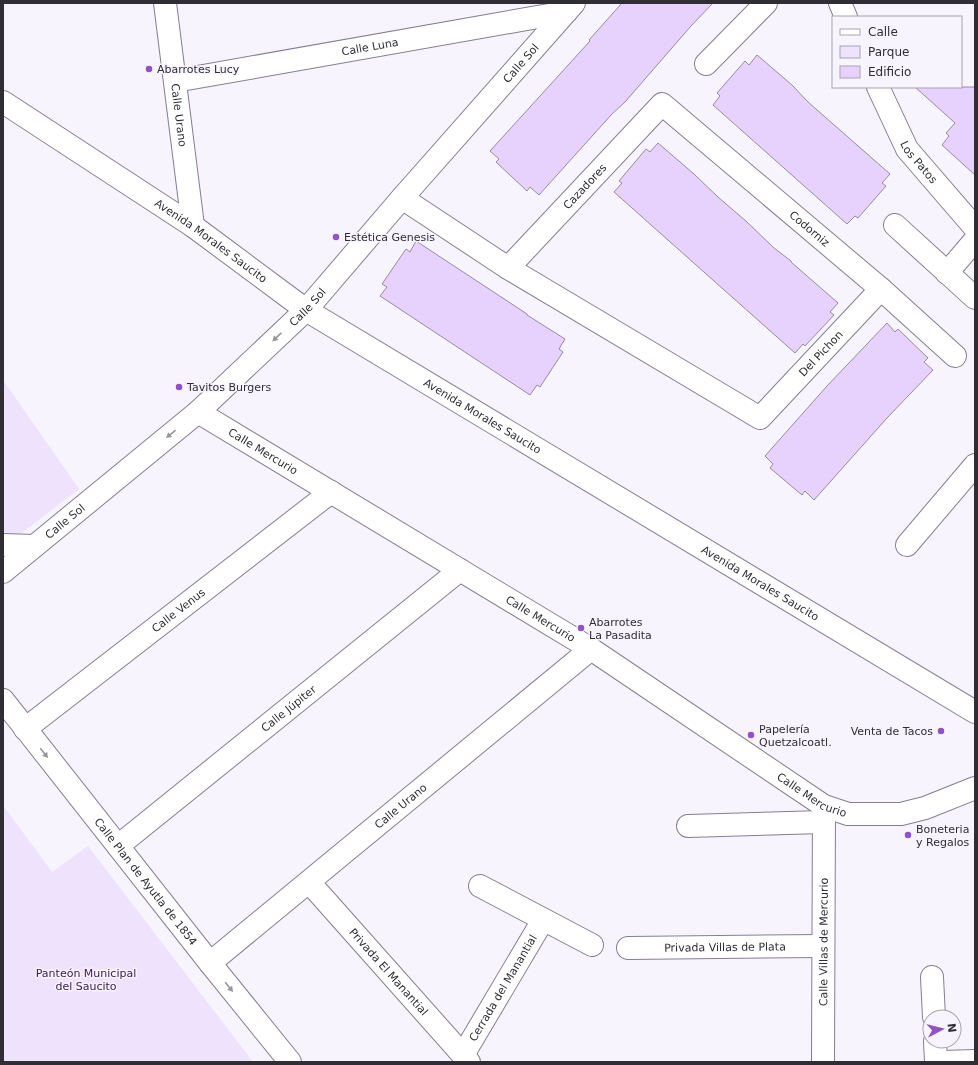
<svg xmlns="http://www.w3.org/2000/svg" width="978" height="1065" viewBox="0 0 978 1065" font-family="'DejaVu Sans',sans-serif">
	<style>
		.green { fill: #eee2fc }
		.building { fill: #e6d2fd; stroke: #958ba0 }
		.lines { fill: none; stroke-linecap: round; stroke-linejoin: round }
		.minor-casing { stroke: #877d92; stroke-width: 24 }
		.tertiary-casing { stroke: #877d92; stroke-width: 24 }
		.secondary-casing { stroke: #877d92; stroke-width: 24 }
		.minor { stroke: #fff; stroke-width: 22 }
		.tertiary { stroke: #fff; stroke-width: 22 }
		.secondary { stroke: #fff; stroke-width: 22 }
		.oneway { fill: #98969a }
		.poi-dot { fill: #9151c7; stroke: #f8f4fd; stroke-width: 1.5 }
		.labels { text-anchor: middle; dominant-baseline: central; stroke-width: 3; stroke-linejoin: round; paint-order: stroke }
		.street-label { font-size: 11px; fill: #312d35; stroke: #f8f4fd }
		.poi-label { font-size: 11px; fill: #312d35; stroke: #f8f4fd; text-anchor: start }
		.park-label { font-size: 11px; fill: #391754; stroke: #f8f4fd }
	</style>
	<rect width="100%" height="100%" fill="#f8f4fd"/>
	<path class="green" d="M3,380L79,489L14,539H3Z
		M5,808L52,872L88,846L253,1062H3V810Z"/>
	<path class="building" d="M622,3H713L691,26L625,102L612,114L539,195L530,187L527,191L496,162L499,159L490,151L590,41L589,40Z
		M757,55L792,85L808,102L890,174L882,183L886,186L858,218L855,216L847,224L713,105L720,96L717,93L745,61L749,65Z
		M915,87H975V175L942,145L949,136L946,133L955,123Z
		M658,143L694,174L718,197L747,222L774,248L791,261V262L838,303L830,312L834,315L805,346L803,344L795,353L614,192L622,183L619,181L646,149L650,152Z
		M416,241L527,314V315L565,339L559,349L563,352L540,387L537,385L530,395L380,296L387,287L382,284L406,249L410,252Z
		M887,323L895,332L898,329L928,358L924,362L933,370L887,418L814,500L805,491L802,495L770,468L773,464L765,456L827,386Z"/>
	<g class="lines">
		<defs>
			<g id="minor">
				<path id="s1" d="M165,3L193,226"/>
				<path d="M840,3L846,17"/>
				<path d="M706,64L766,3"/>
				<path id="s2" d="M175,81L566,12"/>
				<path id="s3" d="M878,87L907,149L975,228"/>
				<path id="s4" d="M402,198L508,268L760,418L881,289"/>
				<path d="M895,225L975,298"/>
				<path id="s5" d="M508,268L662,104L881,289L955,356"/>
				<path d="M947,273L975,240"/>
				<path id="s6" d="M198,412L591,649L824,806L848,814H901L925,808L975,788"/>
				<path d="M3,545L34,546"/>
				<path d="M907,545L975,465"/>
				<path id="s7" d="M25,729L331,492"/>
				<path d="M688,826L823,822"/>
				<path id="s8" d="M118,846L460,570"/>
				<path id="s9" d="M309,882L469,1062"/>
				<path d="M480,886L592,945"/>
				<path id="s10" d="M628,948L822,946"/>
				<path id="s11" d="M210,963L591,649"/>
				<path d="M932,977L934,1017"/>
				<path d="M935,1041L936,1062"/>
				<path id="s12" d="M463,1055L543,920"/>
				<path id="s13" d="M823,1062L824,806"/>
				<path d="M943,1062L975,1061"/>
			</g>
			<g id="tertiary">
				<path id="s14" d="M306,310L975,712"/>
			</g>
			<g id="secondary">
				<path id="s15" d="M3,102L193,226L306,310"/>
				<path id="s16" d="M3,572L198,412L306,310L402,198L574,3"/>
				<path id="s17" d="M3,700L210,963L290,1062"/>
			</g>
		</defs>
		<use href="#minor" class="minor-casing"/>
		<use href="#tertiary" class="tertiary-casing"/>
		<use href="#secondary" class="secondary-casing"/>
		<use href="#minor" class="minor"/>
		<use href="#tertiary" class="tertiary"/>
		<use href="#secondary" class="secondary"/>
	</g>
	<defs><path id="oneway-solid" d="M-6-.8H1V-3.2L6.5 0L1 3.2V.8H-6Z"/></defs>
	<g class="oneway">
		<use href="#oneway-solid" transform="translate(277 337) rotate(137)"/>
		<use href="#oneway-solid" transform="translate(171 434) rotate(141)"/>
		<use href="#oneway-solid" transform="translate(44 753) rotate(52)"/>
		<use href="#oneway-solid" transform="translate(229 987) rotate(51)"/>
	</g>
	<g class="poi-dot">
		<circle cx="149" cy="69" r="4"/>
		<circle cx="336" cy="237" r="4"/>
		<circle cx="179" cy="387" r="4"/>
		<circle cx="581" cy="628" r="4"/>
		<circle cx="941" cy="731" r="4"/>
		<circle cx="751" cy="735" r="4"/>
		<circle cx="908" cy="835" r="4"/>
	</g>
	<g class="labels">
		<g class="street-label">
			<text stroke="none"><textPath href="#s2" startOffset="198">Calle Luna</textPath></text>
			<text stroke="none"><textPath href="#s16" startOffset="728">Calle Sol</textPath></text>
			<text stroke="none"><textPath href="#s1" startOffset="113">Calle Urano</textPath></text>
			<text stroke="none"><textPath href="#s3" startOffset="86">Los Patos</textPath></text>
			<text stroke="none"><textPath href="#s5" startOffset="112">Cazadores</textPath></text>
			<text stroke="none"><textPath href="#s5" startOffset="418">Codorniz</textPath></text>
			<text stroke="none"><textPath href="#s15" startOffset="250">Avenida Morales Saucito</textPath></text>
			<text stroke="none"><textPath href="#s16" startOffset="404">Calle Sol</textPath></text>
			<text stroke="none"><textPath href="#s4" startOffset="509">Del Pichon</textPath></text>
			<text stroke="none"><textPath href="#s14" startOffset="206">Avenida Morales Saucito</textPath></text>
			<text stroke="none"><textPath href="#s6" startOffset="76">Calle Mercurio</textPath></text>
			<text stroke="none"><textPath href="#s16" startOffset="80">Calle Sol</textPath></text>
			<text stroke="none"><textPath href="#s14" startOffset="530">Avenida Morales Saucito</textPath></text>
			<text stroke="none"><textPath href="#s7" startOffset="194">Calle Venus</textPath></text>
			<text stroke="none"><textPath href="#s6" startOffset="400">Calle Mercurio</textPath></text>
			<text stroke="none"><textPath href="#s8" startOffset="219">Calle Júpiter</textPath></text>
			<text stroke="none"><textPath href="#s6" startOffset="724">Calle Mercurio</textPath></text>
			<text stroke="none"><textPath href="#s11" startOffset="247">Calle Urano</textPath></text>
			<text stroke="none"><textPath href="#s17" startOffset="231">Calle Plan de Ayutla de 1854</textPath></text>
			<text stroke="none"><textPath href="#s13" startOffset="120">Calle Villas de Mercurio</textPath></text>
			<text stroke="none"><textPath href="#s10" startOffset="97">Privada Villas de Plata</textPath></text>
			<text stroke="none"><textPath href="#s9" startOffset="120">Privada El Manantial</textPath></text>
			<text stroke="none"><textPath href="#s12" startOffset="78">Cerrada del Manantial</textPath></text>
		</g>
		<g class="poi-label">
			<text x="157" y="69">Abarrotes Lucy</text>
			<text x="344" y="237">Estética Genesis</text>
			<text x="187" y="387">Tavitos Burgers</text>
			<text x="589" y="622">Abarrotes<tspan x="589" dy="13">La Pasadita</tspan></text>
			<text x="759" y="729">Papelería<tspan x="759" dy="13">Quetzalcoatl.</tspan></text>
			<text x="933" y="731" text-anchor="end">Venta de Tacos</text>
			<text x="916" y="829">Boneteria<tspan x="916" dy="13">y Regalos</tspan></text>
		</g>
		<g class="park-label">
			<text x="86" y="973">Panteón Municipal<tspan x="86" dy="13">del Saucito</tspan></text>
		</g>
	</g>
	<rect width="978" height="1065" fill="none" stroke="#312d35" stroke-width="8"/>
	<rect x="832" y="16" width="130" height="72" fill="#f8f4fd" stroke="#a8a4ad"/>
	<rect x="840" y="29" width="20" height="6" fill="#ffffff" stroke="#a8a4ad"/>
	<text x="868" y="36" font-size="12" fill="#312d35">Calle</text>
	<rect x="840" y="46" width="20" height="12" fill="#eee2fc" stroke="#a8a4ad"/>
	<text x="868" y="56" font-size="12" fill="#312d35">Parque</text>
	<rect x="840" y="66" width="20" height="12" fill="#e6d2fd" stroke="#a8a4ad"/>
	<text x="868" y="76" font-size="12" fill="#312d35">Edificio</text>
	<g transform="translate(942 1029) rotate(83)"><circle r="19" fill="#f8f4fd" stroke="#a8a4ad"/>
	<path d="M0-3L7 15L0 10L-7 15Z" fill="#9151c7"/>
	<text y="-6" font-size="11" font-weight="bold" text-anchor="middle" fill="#312d35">N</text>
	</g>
</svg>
